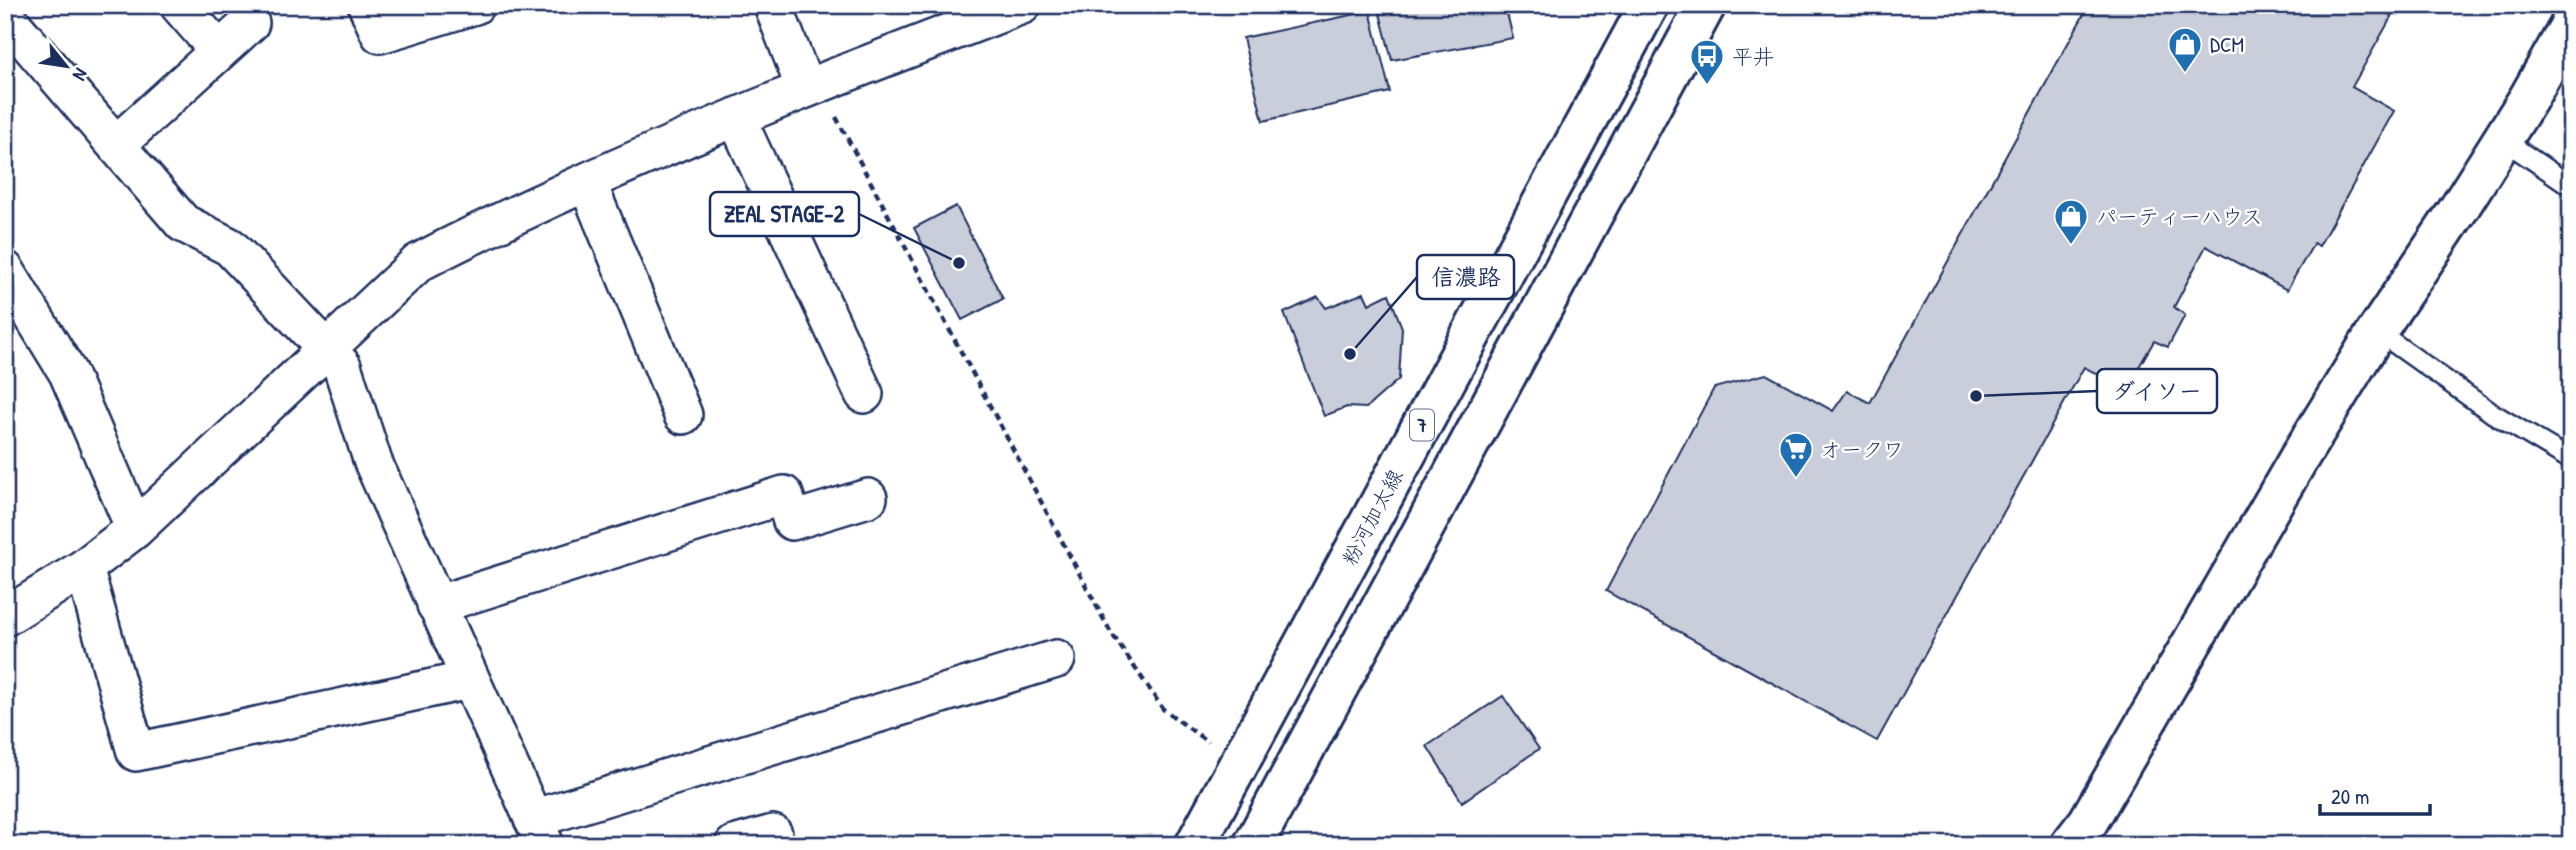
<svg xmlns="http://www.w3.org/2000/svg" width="2576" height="850" viewBox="0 0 2576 850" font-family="'Patrick Hand','Klee One',sans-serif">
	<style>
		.building { fill: #caceda; stroke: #1b2f5e; stroke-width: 2 }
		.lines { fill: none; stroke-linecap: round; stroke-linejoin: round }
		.service-casing { stroke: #1b2f5e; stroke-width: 23 }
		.minor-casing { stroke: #1b2f5e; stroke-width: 42 }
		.tertiary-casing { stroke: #1b2f5e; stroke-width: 44 }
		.primary-casing { stroke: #1b2f5e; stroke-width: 44 }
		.path { stroke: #1b2f5e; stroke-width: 4.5; stroke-dasharray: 7 5; stroke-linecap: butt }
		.service { stroke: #fff; stroke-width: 18 }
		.minor { stroke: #fff; stroke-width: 37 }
		.tertiary { stroke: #fff; stroke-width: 38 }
		.primary { stroke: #fff; stroke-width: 38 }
		.labels { text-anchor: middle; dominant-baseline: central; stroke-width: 5; stroke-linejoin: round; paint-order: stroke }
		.shield { fill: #fff; stroke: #5f6d8e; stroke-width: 2 }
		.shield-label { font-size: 19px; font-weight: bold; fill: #1b2f5e }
		.poi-label { font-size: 21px; fill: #1b2f5e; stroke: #fff; text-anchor: start }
		.street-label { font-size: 21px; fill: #1b2f5e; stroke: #fff }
		.leader { fill: none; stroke: #1b2f5e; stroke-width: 2.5 }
		.callout-dot { fill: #1b2f5e; stroke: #fff; stroke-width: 2.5 }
		.callout { fill: #fff; stroke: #1b2f5e; stroke-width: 2.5 }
		.callout-label { font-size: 23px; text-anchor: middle; font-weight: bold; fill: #1b2f5e }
	</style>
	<rect width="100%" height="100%" fill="#fff"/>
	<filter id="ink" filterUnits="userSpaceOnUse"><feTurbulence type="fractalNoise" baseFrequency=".0143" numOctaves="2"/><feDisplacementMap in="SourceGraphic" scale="14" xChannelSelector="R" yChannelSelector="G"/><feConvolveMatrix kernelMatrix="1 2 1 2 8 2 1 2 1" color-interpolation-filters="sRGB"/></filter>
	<g filter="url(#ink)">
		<path class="building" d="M1505,5L1513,38L1392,60L1378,6Z
			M2089,5H2372L2392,16L2352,87L2394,111L2319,246L2314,243L2287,290L2206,246L2174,307L2185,315L2168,347L2154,341L2126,389L2084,367L1877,741L1606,591L1714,388L1766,374L1833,411L1847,391L1870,403Z
			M1370,11L1390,92L1263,121L1243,38Z
			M956,206L1003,299L962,320L914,228Z
			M1364,293L1369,304L1389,294L1402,328L1399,379L1366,408L1347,407L1324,416L1284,313L1318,297L1326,308Z
			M1503,696L1539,749L1462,802L1427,746Z"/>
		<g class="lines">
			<defs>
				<path id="service" d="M2502,139L2571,186
					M2377,331L2492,413L2571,460"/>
				<path id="minor" d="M179,5L219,51
					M367,5L380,34L475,5
					M773,5L805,88
					M5,16L183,223L230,247L342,366L373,462L545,845
					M736,117L864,394
					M116,145L250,23
					M587,182L683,415
					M5,270L68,373L135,529
					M84,568L136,752L469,680
					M436,605L784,495L792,521L868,498
					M5,617L84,568L135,529L418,263C468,236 520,213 571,189C719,121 870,63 1022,5
					M533,819L1056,659
					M734,845L773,834"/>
				<path id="tertiary" d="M2070,845L2088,822L2299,458L2377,331L2458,210L2528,99L2571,23"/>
				<path id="primary" d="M1195,845L1649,5
					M1253,845L1706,5"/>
			</defs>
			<use href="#service" class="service-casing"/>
			<use href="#minor" class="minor-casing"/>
			<use href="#tertiary" class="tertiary-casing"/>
			<use href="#primary" class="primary-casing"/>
			<path class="path" d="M836,117L1110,631L1163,709L1208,742"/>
			<use href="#service" class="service"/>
			<use href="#minor" class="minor"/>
			<use href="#tertiary" class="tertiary"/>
			<use href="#primary" class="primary"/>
		</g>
	</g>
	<defs>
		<symbol id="shop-pin" viewBox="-11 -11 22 30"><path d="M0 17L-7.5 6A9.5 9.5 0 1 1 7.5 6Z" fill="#1f6fb2" stroke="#fff"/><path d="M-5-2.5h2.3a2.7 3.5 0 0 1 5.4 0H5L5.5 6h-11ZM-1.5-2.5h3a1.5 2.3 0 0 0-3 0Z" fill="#fff"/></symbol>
		<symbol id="bus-pin" viewBox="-11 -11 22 30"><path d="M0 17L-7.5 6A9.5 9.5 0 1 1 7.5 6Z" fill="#1f6fb2" stroke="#fff"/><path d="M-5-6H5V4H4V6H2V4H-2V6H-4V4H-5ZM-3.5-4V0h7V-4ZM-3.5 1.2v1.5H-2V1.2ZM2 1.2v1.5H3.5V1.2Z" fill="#fff"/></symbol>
		<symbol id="supermarket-pin" viewBox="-11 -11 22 30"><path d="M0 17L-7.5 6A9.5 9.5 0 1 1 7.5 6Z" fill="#1f6fb2" stroke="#fff"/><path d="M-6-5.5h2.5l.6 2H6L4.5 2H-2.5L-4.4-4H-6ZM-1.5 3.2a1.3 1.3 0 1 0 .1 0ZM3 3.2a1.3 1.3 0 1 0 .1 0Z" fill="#fff"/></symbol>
	</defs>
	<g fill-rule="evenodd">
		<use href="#shop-pin" x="2166" y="25" width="38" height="52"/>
		<use href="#bus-pin" x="1688" y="37" width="38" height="52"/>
		<use href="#shop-pin" x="2052" y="197" width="38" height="52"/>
		<use href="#supermarket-pin" x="1777" y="430" width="38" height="52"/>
	</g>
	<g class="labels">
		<rect class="shield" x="1410" y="409.5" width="24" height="31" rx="5"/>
		<g class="shield-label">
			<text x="1422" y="425">7</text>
		</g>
		<g class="poi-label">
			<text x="2210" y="44">DCM</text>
			<text x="1732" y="56">平井</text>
			<text x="2096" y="216">パーティーハウス</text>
			<text x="1820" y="449">オークワ</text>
		</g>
		<g class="street-label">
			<text transform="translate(1372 517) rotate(-62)">粉河加太線</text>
		</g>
	</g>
	<path class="leader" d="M959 263L859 214M1350 354L1417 277M1976 396L2097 391"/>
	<g class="callout-dot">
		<circle cx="959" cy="263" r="7"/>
		<circle cx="1350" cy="354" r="7"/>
		<circle cx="1976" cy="396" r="7"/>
	</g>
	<g class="callout">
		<rect x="710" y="192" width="149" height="44" rx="7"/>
		<rect x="1417" y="255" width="97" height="44" rx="7"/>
		<rect x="2097" y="369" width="120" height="44" rx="7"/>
	</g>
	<g class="callout-label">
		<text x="784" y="222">ZEAL STAGE-2</text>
		<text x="1466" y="285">信濃路</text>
		<text x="2157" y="399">ダイソー</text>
	</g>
	<rect width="2576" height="850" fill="none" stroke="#fff" stroke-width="28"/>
	<rect x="14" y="14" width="2548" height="822" fill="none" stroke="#1b2f5e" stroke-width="2.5" filter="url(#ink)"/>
	<g transform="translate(66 66) rotate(120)" stroke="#ffffff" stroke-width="5" paint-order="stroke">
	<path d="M0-5L12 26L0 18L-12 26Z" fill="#1b2f5e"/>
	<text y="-10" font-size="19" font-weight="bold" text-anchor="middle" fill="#1b2f5e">N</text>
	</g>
	<path d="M2320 804v10h110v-10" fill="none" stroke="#1b2f5e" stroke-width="3.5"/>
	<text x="2331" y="804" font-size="21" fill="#1b2f5e" stroke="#ffffff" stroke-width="5" paint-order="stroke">20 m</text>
</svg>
